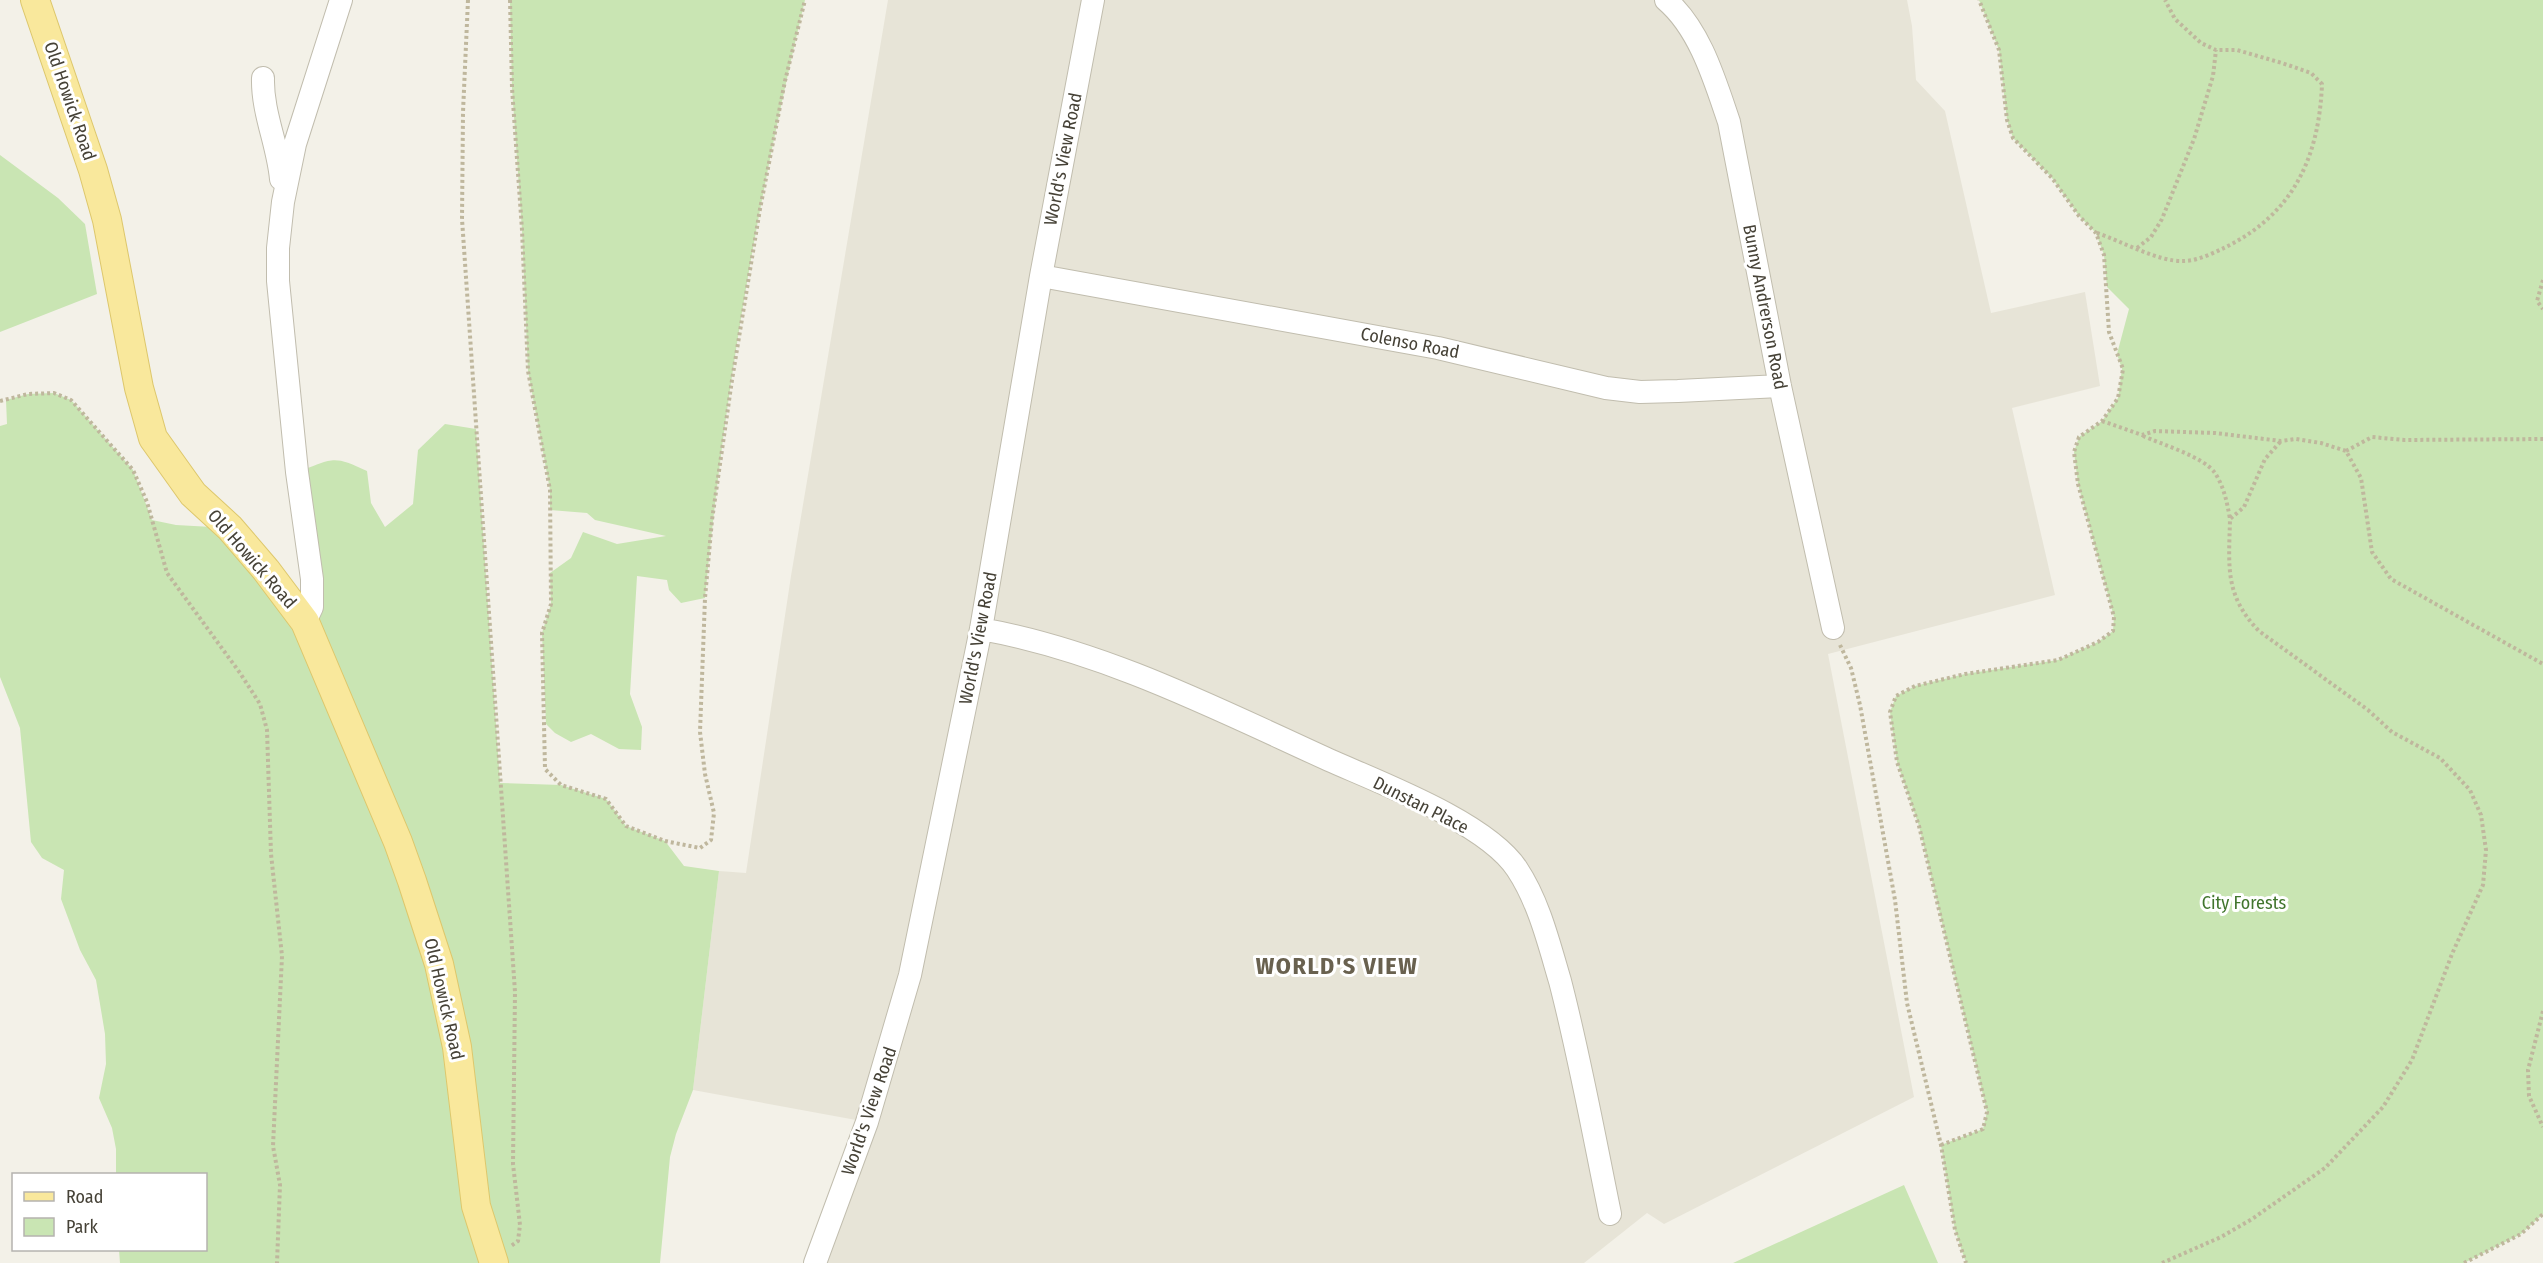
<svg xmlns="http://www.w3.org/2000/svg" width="2543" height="1263" viewBox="0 0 2543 1263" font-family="'Fira Sans Condensed',sans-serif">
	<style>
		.residential { fill: #e7e4d7 }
		.green { fill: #c9e5b3 }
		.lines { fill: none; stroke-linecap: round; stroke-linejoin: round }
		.minor-casing { stroke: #c1bdae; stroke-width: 24 }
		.major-casing { stroke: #ddc76c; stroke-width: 30 }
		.path { stroke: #bfb79d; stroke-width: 4; stroke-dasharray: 3 3; stroke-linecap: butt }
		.minor { stroke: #fff; stroke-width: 22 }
		.major { stroke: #f9e89c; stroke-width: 28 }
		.labels { text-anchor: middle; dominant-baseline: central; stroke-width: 6; stroke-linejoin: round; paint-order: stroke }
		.street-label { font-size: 18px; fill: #464237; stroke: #fff }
		.park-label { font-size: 18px; fill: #41752d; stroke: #fff }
		.district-label { font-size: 24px; font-weight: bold; letter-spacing: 1.5px; fill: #69614f; stroke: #fff }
	</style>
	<rect width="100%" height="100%" fill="#f3f1e8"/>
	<path class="residential" d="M888,0H1907L1912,26L1916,80L1945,111L1991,313L2085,292L2100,386L2012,408L2055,595L1828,654L1914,1097L1664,1224L1647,1213L1584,1263H815L867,1122L693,1090L719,871L746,873L791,576Z"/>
	<path class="green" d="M510,0H805C758,196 724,397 705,598L681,603L669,590L667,580L637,576L630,694L642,727L641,750L619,749L591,734L571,742L555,733L546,724L542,633L551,604L550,573L571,558L583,532L617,544L666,536L595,520L587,513L550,510V490L528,371L522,230L512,88Z
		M1979,0H2543V1214L2521,1234L2464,1263H1966L1955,1230L1941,1145L1983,1129L1987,1112L1919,826L1897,762L1890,712L1896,696L1915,686L1965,674L2058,660L2098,642L2113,631L2114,617L2078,484L2074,452L2079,437L2102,421L2118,398L2122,369L2117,354L2129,309L2107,287L2104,255L2096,233L2079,216L2052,178L2013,138L2007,120L1999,50Z
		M0,155L58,198L85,224L97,294L0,332Z
		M54,393L71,400L133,470L152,520L176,525L230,528L305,621L297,472C333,459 332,454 367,471L371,503L385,527L413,504L418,450L445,424L476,429L500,783L561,785L606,799L626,826L665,841L684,866L719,871L693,1090L676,1134L670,1157L660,1263H120L119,1250H206V1174H116V1149L112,1128L99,1098L106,1064L105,1034L96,980L80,950L61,899L64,870L42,858L31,842L20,728L0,677V426L7,424L6,400L28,394Z
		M1904,1185L1938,1263H1733Z"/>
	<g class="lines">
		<defs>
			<path id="minor" d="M1666,0C1700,29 1715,81 1729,122L1780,386L1833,628
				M263,78C262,112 278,145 281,179
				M1041,276L1438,348L1606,388L1640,392L1678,391L1780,386
				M305,622L312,607V579L297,472L278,281V248L283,202L295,144L341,0
				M981,629C1104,651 1217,709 1329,760C1381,783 1487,823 1517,869C1539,902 1549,944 1560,981C1580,1058 1594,1136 1610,1214
				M815,1263L867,1122L910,975L981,629L1041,276L1093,0"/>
			<path id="major" d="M35,0L93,170L107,220L139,388L153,438L193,494L230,528L266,570L305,622L398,842L412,881L439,964L457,1047L476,1206L494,1263"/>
		</defs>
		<use href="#minor" class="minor-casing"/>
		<use href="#major" class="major-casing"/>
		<path class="path" d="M468,0L463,112L462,219L515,992L513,1164L520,1225L518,1241L511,1246
			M510,0L512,88L522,230L528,371L550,490L551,604L542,633L545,769L561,785L606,799L626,826L665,841L700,848L711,840L714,813L705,774L700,732L705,598L712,520L732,380L760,209L785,81L805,0
			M2097,233C2121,241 2159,262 2183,261C2198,261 2213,253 2226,247C2294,213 2319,157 2322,84L2311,73L2282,63L2237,50H2216L2201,43L2175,19L2165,0
			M2137,248L2151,237L2162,219L2194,139L2213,76L2216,50
			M2543,280L2537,301L2543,309
			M0,401L28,394L54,393L71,400L133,470L147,502L167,573L240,673L260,704L267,730L271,854L282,956L273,1146L280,1185L277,1263
			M2102,421L2142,435L2155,431L2215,433L2281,441L2296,439L2321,443L2346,451L2361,478L2372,552L2391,579L2543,664
			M2143,436C2161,444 2204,457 2215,473C2224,487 2227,502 2230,519
			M2346,451L2372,437L2404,440L2543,439
			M1840,645L1851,668L1860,705L1895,900L1907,1003L1941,1145L1955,1230L1966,1263
			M2543,1011L2528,1070L2529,1096L2543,1127
			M1941,1145L1983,1129L1987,1112L1919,826L1897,762L1890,712L1896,696L1915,686L1965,674L2058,660L2098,642L2113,631L2114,617L2078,484L2074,452L2079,437L2102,421L2118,398L2123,369L2109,332L2104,255L2096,233L2079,216L2052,178L2013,138L2007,120L1999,50L1979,0
			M2162,1263L2221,1237L2252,1219L2325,1168L2383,1107L2412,1060L2452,954L2483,885L2486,850L2481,815L2470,790L2440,758L2392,732L2368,710L2259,631C2224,595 2229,566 2230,519L2244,507L2265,459L2281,441
			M2464,1263L2521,1234L2543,1214"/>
		<use href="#minor" class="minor"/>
		<use href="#major" class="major"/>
	</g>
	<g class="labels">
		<g class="street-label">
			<text transform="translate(70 101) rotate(71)">Old Howick Road</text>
			<text transform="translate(1063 159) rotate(-79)">World's View Road</text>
			<text transform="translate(1765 307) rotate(79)">Bunny Andrerson Road</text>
			<text transform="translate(1410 343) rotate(11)">Colenso Road</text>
			<text transform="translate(252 559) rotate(49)">Old Howick Road</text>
			<text transform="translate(978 638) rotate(-79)">World's View Road</text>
			<text transform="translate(1421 805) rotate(27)">Dunstan Place</text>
			<text transform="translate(444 999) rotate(77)">Old Howick Road</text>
			<text transform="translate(869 1111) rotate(-71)">World's View Road</text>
		</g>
		<g class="park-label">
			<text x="2244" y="903">City Forests</text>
		</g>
		<g class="district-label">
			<text x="1337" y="966">WORLD'S VIEW</text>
		</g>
	</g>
	<rect x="12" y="1173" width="195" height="78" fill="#ffffff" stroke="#b5b3af" stroke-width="1.5"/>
	<rect x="24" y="1192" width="30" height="9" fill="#f9e89c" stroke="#b5b3af" stroke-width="1.5"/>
	<text x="66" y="1203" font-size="18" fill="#464237">Road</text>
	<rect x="24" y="1218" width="30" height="18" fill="#c9e5b3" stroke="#b5b3af" stroke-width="1.5"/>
	<text x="66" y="1233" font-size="18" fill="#464237">Park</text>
</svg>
